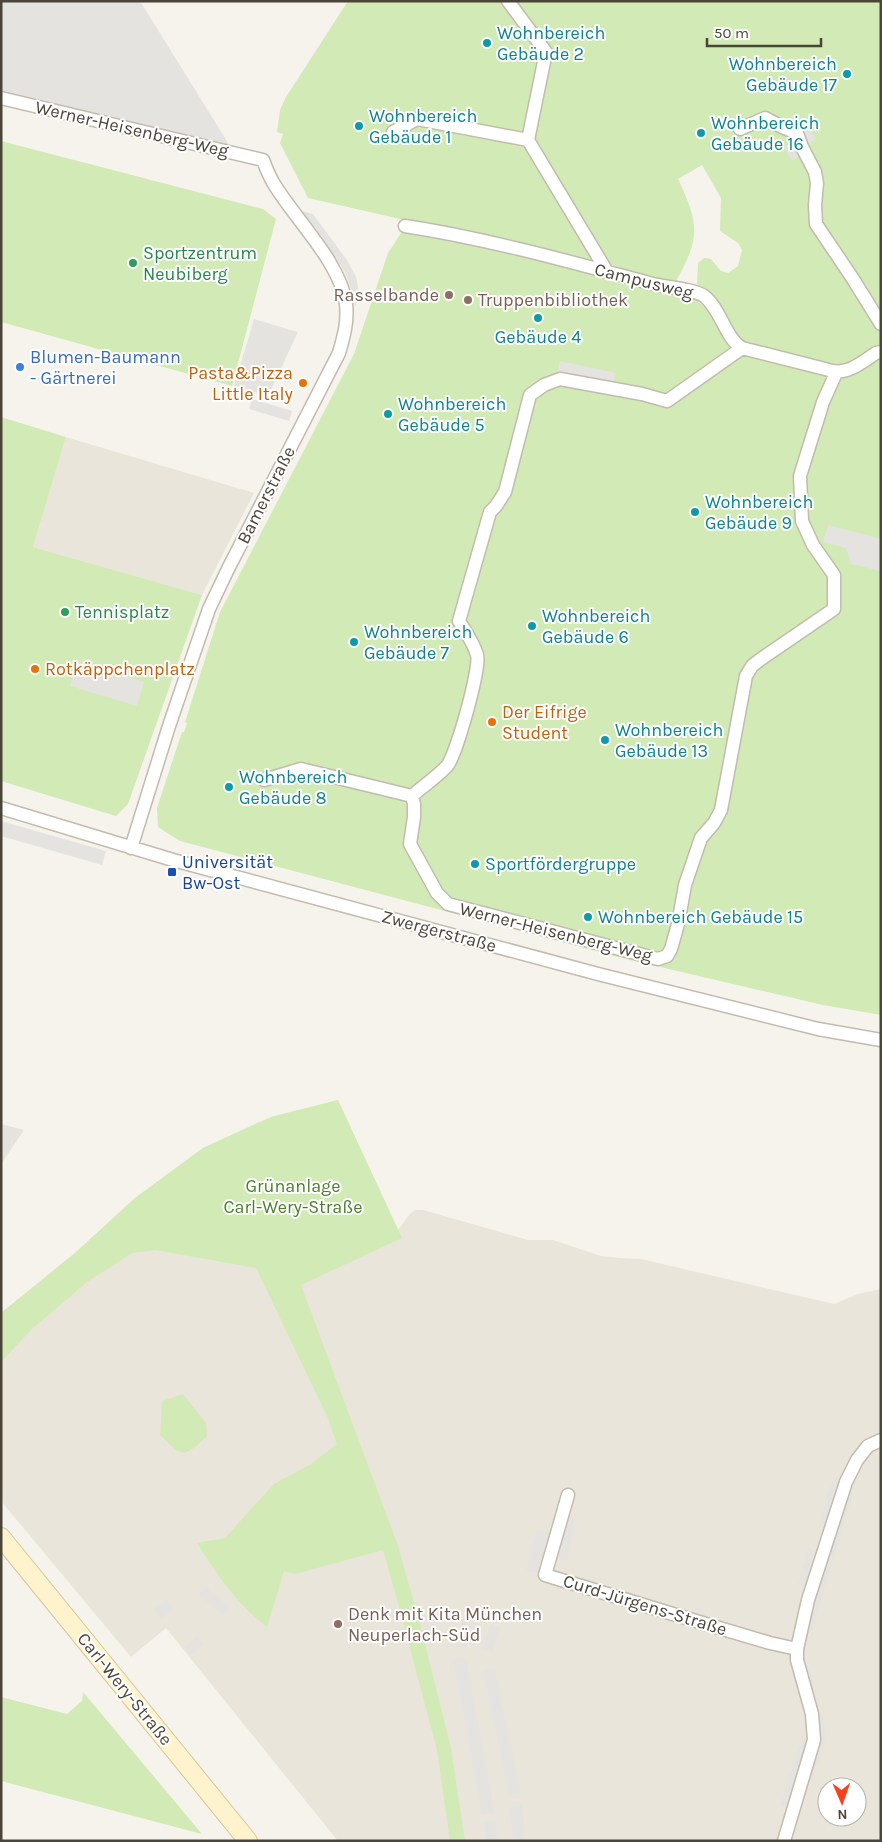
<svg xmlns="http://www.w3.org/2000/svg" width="882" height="1842" viewBox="0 0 882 1842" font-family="Karla,sans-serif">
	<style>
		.residential { fill: #eae5da; fill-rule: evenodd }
		.industrial { fill: #e6e2dd }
		.green { fill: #d2eab5 }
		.parking { fill: #e5e3e0 }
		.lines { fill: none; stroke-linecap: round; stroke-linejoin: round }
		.minor-casing { stroke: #c2bbae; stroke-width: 15 }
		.secondary-casing { stroke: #d6c79b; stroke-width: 20 }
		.minor { stroke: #fff; stroke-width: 12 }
		.secondary { stroke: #fff3cd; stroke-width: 18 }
		.culture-dot { fill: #0f9aa8; stroke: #fff; stroke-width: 2 }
		.leisure-dot { fill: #2e9e5b; stroke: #fff; stroke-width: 2 }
		.education-dot { fill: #8d6e63; stroke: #fff; stroke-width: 2 }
		.shop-dot { fill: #3f7fe0; stroke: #fff; stroke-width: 2 }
		.food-dot { fill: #e8710a; stroke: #fff; stroke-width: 2 }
		.transit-dot { fill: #1a4fb4; stroke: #fff; stroke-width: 2 }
		.labels { text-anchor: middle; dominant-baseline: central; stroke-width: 4; stroke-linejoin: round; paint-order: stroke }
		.culture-label { font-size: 18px; fill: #0d838f; stroke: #fff; text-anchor: start }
		.street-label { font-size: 18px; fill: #4b4439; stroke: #fff }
		.leisure-label { font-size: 18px; fill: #27864d; stroke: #fff; text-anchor: start }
		.education-label { font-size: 18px; fill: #785e54; stroke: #fff; text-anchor: start }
		.shop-label { font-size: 18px; fill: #366cbe; stroke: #fff; text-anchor: start }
		.food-label { font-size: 18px; fill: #c56008; stroke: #fff; text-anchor: start }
		.transit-label { font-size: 18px; fill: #164399; stroke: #fff; text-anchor: start }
		.park-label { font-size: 18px; fill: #4a7f2a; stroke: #fff }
	</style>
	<rect width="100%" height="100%" fill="#f6f3ec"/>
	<path class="residential" d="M66,437L254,493L202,595L33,547Z
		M338,1100L398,1230L410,1214L415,1210H423L528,1240H553L601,1256L620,1258L641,1259L834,1304L858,1294L881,1289V1841H338L166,1628L131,1657L1,1501V1313L75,1253L135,1198L203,1148L271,1117ZM827,1787H857V1817H827Z"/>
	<path class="industrial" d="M1,1124L24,1130L1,1164Z"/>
	<path class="green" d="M348,1H881V346H878L848,364L840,366L750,345L739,339L719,303L714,297L702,291L697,284L698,263L704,258L711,259L721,271L728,273L738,266L742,250L738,243L720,231L721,198L702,165L678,179C699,224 701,237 676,281L629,273L567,257L308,198L280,143L283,134L277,132L280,110L286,97Z
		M1,141L263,209L276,219L232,386L1,322Z
		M403,230L590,272L695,299L709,311L729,344L731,351L846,378L871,362L881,359V1015L823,1005L630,960L180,841L158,827L157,808L182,732H184L187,723L185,722L220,612L354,354L388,253Z
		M1,417L66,437L33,547L202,595L128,804L116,816L1,781Z
		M338,1100L402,1238L301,1285L398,1546L420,1624L451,1748L465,1841H450L437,1750L400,1610L383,1550L295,1574L284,1571L267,1627C238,1605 216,1574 197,1543L225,1538L274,1484L311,1464L337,1444L327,1416L256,1268L155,1250L132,1253L87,1282L31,1330L1,1362V1313L75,1253L135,1198L203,1148L271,1117Z
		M183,1394L206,1423L207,1436L194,1448L185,1453L177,1451L160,1435L162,1401Z
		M83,1692L187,1816L202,1834L1,1781V1697L67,1714L82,1701Z"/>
	<path class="parking" d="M1,1H140L230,146L1,90Z
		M807,125L816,139L809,143L800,129Z
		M792,142L801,155L792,161L784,147Z
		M302,211L313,214L347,260L356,277L358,287V300L355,307L353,295L345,272L318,231Z
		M254,319L298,332L268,396L234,386Z
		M560,361L616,373L613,384L558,371Z
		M252,399L292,411L289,421L249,409Z
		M828,525L881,539V571L851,564L846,548L823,542Z
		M77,661L144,682L137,706L70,686Z
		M1,821L106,851L102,865L1,836Z
		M833,1477L838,1478L825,1524L820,1522Z
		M847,1492L853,1494L812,1631L806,1629Z
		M565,1517L577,1520L566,1561L554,1558Z
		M537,1530L549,1533L538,1574L526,1571Z
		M808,1548L814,1550L804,1586L798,1584Z
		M205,1586L229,1607L222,1615L198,1595Z
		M167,1599L174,1609L161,1619L153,1610Z
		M463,1618L473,1620L466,1648L456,1646Z
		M490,1624L500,1627L493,1652L482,1649Z
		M197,1636L204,1645L190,1655L184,1647Z
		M466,1657L495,1813L482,1815L453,1659Z
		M808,1665L819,1707L814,1709L802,1666Z
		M495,1669L521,1793L509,1795L483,1671Z
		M817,1715H823L826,1739L816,1770L811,1768L821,1740Z
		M801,1740L808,1742L786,1808L780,1805Z
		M522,1805L526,1841H513L509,1807Z
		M496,1821L498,1841H486L484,1823Z"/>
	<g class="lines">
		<defs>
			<path id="minor" d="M508,1L546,52L528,140L606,270
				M1,98L263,160C266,168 269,176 274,184C295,219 341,263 346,304C348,321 344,336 339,353L228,569L209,609L169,726L131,848
				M740,129L765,118L782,127L797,133L802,147L815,172L817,183L815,205L816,224L853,279L881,324
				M393,132L417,119L528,140
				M405,226C489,239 571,262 653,284C666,287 694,289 704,296C721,309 725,338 742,348L825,369C846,377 859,364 876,353L881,352
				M742,348L667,401L642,394L560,379L544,385L530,395L505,492L496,506L490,512L459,621C465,631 474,643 477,655C481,667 456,756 447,766C437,777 423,786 412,796L414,804V817L410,844L437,893L448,904L658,959L667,956L671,949L678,924L685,885L701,838L714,823L721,810L746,676L752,666L761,659L834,609V575L813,545L802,521L800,476L823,402L836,373
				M264,780L301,769L412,796
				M1,808L173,860L598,974L818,1029L881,1040
				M568,1495L545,1575L709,1625L770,1643L797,1649
				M784,1841L814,1740L812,1714L797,1660V1649L808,1600L846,1482L857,1460L868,1446L881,1440"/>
			<path id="secondary" d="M1,1537L248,1841"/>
		</defs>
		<use href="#minor" class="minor-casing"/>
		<use href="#secondary" class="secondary-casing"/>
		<use href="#minor" class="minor"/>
		<use href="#secondary" class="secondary"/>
	</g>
	<g class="culture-dot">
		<circle cx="487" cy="43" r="5"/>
		<circle cx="847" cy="74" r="5"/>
		<circle cx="359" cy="126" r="5"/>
		<circle cx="701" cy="133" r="5"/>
		<circle cx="538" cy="318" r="5"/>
		<circle cx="388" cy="414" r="5"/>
		<circle cx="695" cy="512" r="5"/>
		<circle cx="532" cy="626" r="5"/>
		<circle cx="354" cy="642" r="5"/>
		<circle cx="605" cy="740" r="5"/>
		<circle cx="229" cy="787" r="5"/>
		<circle cx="475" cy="864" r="5"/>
		<circle cx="588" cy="917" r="5"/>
	</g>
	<g class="leisure-dot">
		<circle cx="133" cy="263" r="5"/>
		<circle cx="65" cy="612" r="5"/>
	</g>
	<g class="education-dot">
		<circle cx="449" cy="295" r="5"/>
		<circle cx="468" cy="300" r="5"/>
		<circle cx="338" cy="1624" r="5"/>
	</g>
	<circle class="shop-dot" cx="20" cy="367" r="5"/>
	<g class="food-dot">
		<circle cx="303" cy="383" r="5"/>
		<circle cx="35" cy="669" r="5"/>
		<circle cx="492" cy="722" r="5"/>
	</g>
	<rect class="transit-dot" x="167" y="867" width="10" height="10" rx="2.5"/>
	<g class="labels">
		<g class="culture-label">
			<text x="497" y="33">Wohnbereich<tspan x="497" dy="21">Gebäude 2</tspan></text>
			<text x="837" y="64" text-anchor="end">Wohnbereich<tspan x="837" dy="21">Gebäude 17</tspan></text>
			<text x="369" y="116">Wohnbereich<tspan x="369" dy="21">Gebäude 1</tspan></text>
			<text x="711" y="123">Wohnbereich<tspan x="711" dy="21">Gebäude 16</tspan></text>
			<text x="538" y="337" text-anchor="middle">Gebäude 4</text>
			<text x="398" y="404">Wohnbereich<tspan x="398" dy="21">Gebäude 5</tspan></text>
			<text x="705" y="502">Wohnbereich<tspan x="705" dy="21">Gebäude 9</tspan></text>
			<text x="542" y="616">Wohnbereich<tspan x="542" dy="21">Gebäude 6</tspan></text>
			<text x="364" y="632">Wohnbereich<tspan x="364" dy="21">Gebäude 7</tspan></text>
			<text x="615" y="730">Wohnbereich<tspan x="615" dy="21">Gebäude 13</tspan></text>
			<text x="239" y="777">Wohnbereich<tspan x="239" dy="21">Gebäude 8</tspan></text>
			<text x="485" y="864">Sportfördergruppe</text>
			<text x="598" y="917">Wohnbereich Gebäude 15</text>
		</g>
		<g class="street-label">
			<text transform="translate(132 129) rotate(13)">Werner-Heisenberg-Weg</text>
			<text transform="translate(644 281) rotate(14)">Campusweg</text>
			<text transform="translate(266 495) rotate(-63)">Bamerstraße</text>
			<text transform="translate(439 931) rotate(15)">Zwergerstraße</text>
			<text transform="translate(556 932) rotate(14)">Werner-Heisenberg-Weg</text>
			<text transform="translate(645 1605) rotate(17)">Curd-Jürgens-Straße</text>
			<text transform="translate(125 1689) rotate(51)">Carl-Wery-Straße</text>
		</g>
		<g class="leisure-label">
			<text x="143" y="253">Sportzentrum<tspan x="143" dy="21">Neubiberg</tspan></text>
			<text x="75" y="612">Tennisplatz</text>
		</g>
		<g class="education-label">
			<text x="439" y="295" text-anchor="end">Rasselbande</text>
			<text x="478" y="300">Truppenbibliothek</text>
			<text x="348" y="1614">Denk mit Kita München<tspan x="348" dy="21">Neuperlach-Süd</tspan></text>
		</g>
		<g class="shop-label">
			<text x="30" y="357">Blumen-Baumann<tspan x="30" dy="21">- Gärtnerei</tspan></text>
		</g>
		<g class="food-label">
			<text x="293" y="373" text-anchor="end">Pasta&amp;Pizza<tspan x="293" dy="21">Little Italy</tspan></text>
			<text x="45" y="669">Rotkäppchenplatz</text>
			<text x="502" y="712">Der Eifrige<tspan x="502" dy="21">Student</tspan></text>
		</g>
		<g class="transit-label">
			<text x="182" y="862">Universität<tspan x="182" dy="21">Bw-Ost</tspan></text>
		</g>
		<g class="park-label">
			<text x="293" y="1186">Grünanlage<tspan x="293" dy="21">Carl-Wery-Straße</tspan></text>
		</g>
	</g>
	<rect width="882" height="1842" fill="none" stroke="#4b4439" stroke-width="5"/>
	<g transform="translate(842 1802) rotate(178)"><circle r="24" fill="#ffffff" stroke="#b7b4b0"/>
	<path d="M0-4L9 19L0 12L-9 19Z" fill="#fc3f1d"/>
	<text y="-8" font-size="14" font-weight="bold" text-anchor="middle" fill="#4b4439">N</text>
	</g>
	<path d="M707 38v8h114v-8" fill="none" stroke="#4b4439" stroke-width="2.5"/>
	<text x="714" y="38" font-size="15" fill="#4b4439" stroke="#ffffff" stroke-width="4" paint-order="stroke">50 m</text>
</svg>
